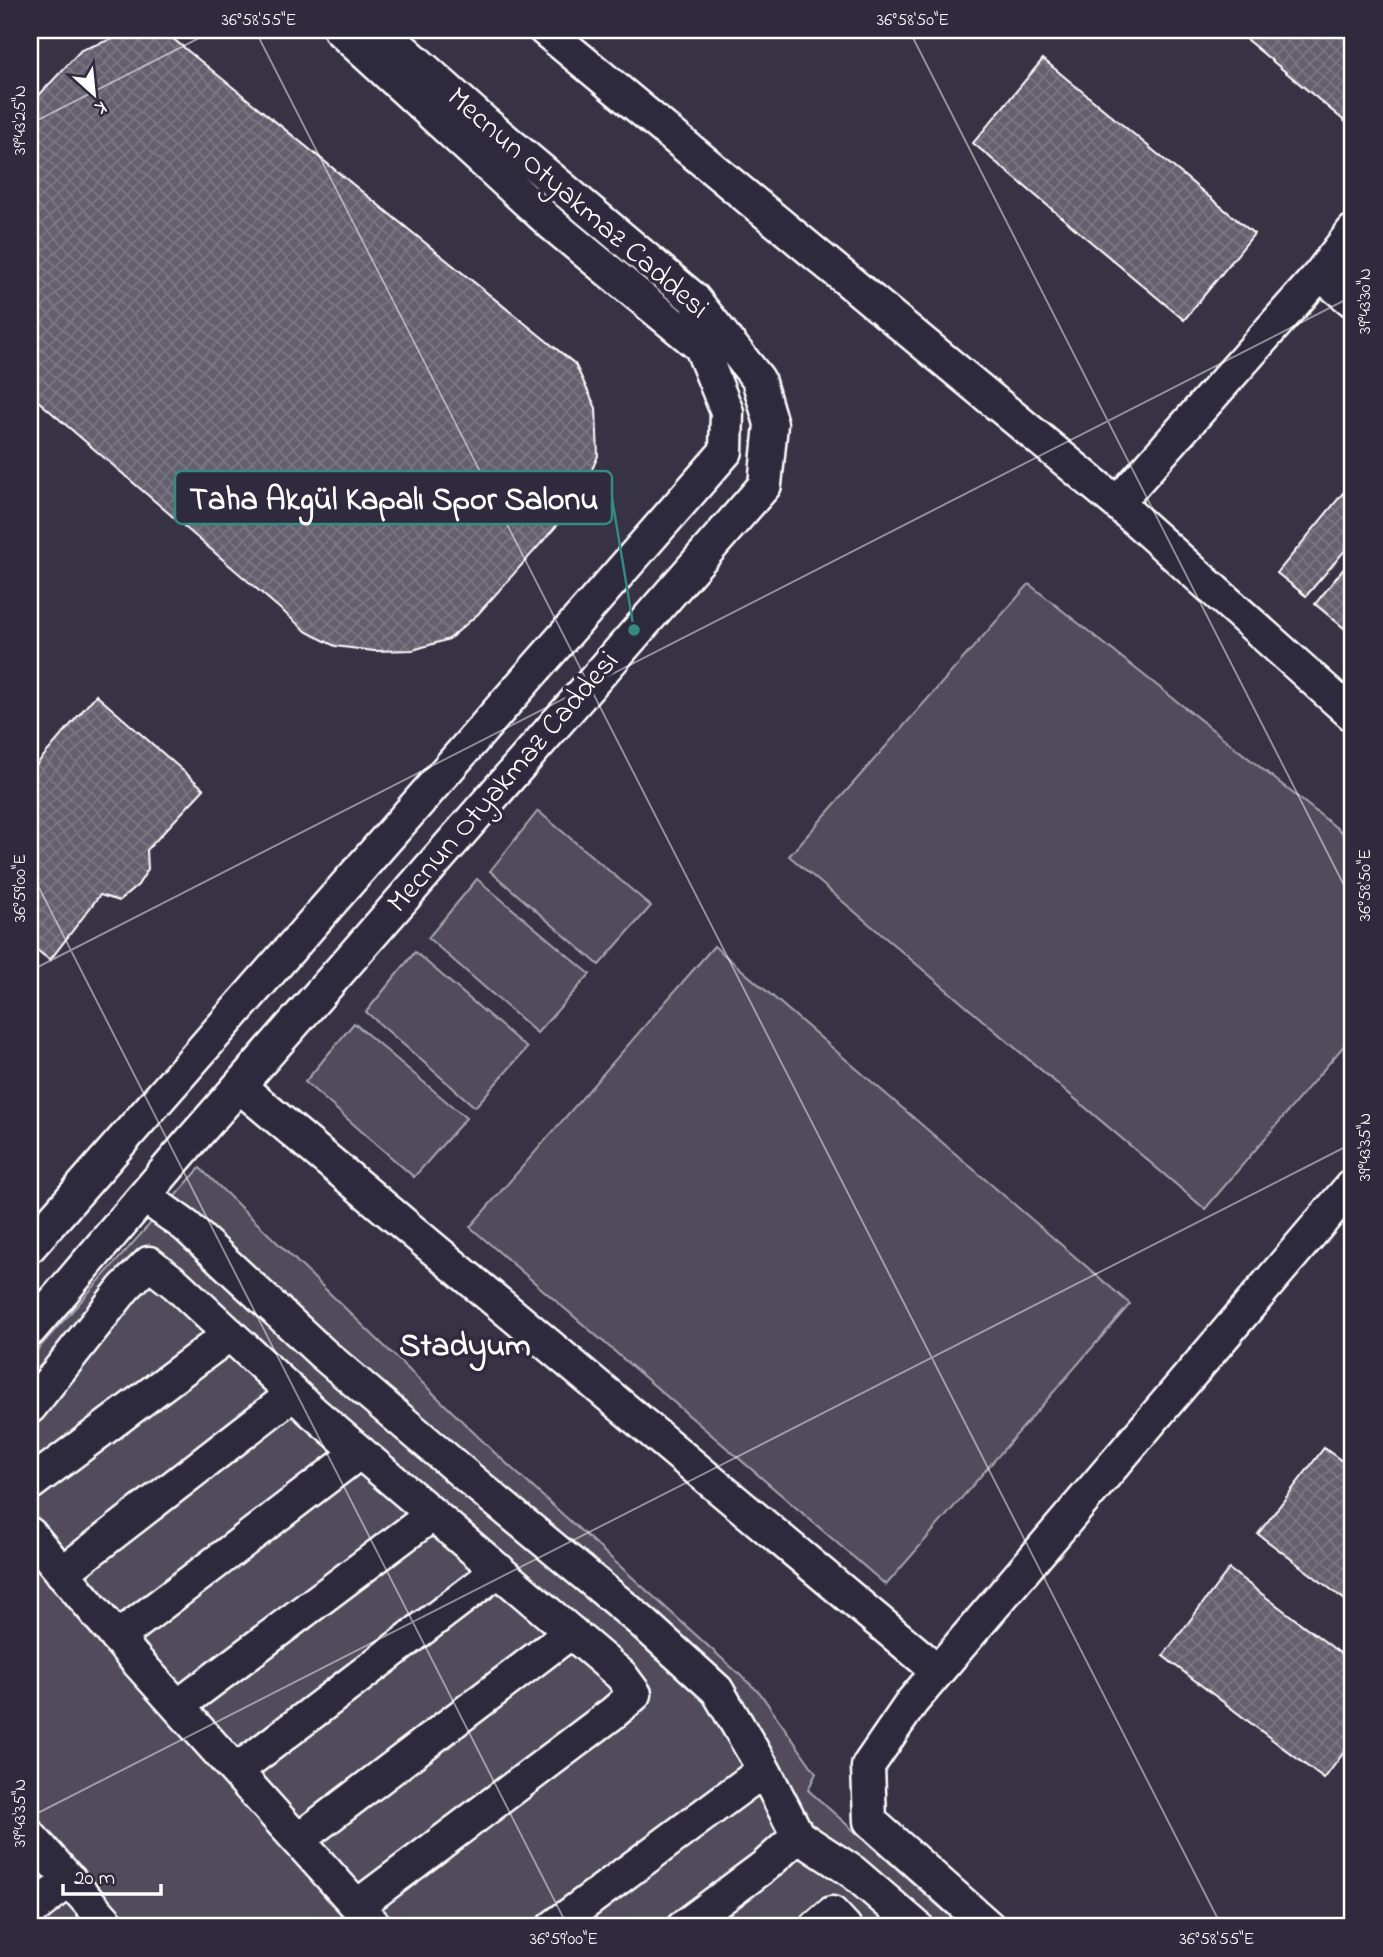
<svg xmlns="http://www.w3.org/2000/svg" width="1383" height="1957" viewBox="0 0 1383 1957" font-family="'Indie Flower',sans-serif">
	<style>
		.garden { fill: #514c5c; stroke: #a8a6ae; stroke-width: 2 }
		.building { fill: url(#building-cross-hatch); stroke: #fff; stroke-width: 2 }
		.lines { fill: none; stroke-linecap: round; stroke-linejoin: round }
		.minor-casing { stroke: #fff; stroke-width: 37 }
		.minor { stroke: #2f2a3d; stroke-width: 32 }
		.ticks { fill: none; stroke: #fff; stroke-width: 2; stroke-opacity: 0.45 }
		.labels { text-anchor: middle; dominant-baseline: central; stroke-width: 7; stroke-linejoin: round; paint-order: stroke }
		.street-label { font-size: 30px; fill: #fff; stroke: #2f2a3d }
		.quarter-label { font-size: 33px; font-weight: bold; fill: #fff; stroke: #2f2a3d }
		.leader { fill: none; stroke: #338b84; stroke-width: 2.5 }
		.callout-dot { fill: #338b84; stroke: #2f2a3d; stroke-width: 2.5 }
		.callout { fill: #2f2a3d; stroke: #338b84; stroke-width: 2.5 }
		.callout-label { font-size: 32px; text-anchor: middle; font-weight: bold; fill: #fff }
		.neatline { fill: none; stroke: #fff; stroke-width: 2.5 }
		.ticks-label { font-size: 18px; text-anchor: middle; fill: #fff }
	</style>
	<defs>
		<pattern id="building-cross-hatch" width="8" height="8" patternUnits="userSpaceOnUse" patternTransform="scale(1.75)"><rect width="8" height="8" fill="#635f6d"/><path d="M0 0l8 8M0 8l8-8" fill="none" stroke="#7a7783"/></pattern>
	</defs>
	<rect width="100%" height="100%" fill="#373345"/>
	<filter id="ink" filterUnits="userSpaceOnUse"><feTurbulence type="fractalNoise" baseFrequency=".0143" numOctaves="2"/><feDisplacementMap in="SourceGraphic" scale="14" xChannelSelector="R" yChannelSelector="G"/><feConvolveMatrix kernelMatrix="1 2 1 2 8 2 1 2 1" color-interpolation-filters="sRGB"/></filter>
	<g filter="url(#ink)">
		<path class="garden" d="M1029,584L1353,841V1035L1205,1209L789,856Z
			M538,811L651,906L599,965L490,871Z
			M477,879L590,974L537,1033L428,938Z
			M714,946L1130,1304L886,1585L470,1227Z
			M415,952L527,1048L475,1107L366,1012Z
			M354,1023L466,1118L414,1177L305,1082Z
			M200,1168L495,1453L760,1693L816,1773L808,1790L962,1927H30V1358Z"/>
		<path class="building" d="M1235,30H1353V128Z
			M123,35L172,38L575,364L596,408L598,456L577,503L478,614L449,639L413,650L374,651L335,646L307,632L30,394V105L81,50Z
			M1043,59L1254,234L1184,320L973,143Z
			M1353,481V541L1306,596L1277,573Z
			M1353,557V617L1344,628L1315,604Z
			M96,695L204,789L147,850L148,869L138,885L119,901L100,895L50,960L30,945V772Z
			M1324,1448L1353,1469V1606L1258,1534Z
			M1229,1569L1353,1663V1740L1324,1779L1163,1656Z"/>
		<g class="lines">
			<defs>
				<path id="minor" d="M545,30L1117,503L1353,715
					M1320,274L1353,301
					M1117,503L1320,274L1353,231
					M239,1086L938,1671
					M144,1196L186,1226L322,1353L477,1485L641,1621L717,1690L764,1770L798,1836L766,1865L683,1927
					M30,1246L726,451L727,412L701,347L553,225L340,30
					M30,1330L190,1142L765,485L771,424L758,379L693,298L485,123L381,30
					M30,1407L124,1288L149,1263L176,1284L314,1413L621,1675L635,1694L613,1713L357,1906
					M30,1484L230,1334
					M30,1534L135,1659L376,1927
					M62,1573L293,1394
					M117,1638L360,1452
					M178,1706L433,1514
					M236,1771L499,1570
					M30,1836L111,1927
					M798,1836L853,1872L917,1927
					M298,1840L571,1632
					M30,1911L70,1880
					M553,1927L764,1770
					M816,1927L832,1913L845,1927
					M989,1927L870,1821L868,1766L912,1702L938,1671L1353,1184"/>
			</defs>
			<use href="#minor" class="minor-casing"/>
			<use href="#minor" class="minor"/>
		</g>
	</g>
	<path class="ticks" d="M255,30L1222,1927M909,30L1353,903M30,124L215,30M30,870L568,1927M30,971L1353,296M30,1817L1353,1143"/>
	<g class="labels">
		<g class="street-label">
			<text transform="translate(577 204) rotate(41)">Mecnun Otyakmaz Caddesi</text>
			<text transform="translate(504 783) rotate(-49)">Mecnun Otyakmaz Caddesi</text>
		</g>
		<g class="quarter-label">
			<text x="465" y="1347">Stadyum</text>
		</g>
	</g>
	<path class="leader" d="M634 630L612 498"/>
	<circle class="callout-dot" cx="634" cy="630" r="7"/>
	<rect class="callout" x="175" y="471" width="437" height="53" rx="7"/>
	<g class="callout-label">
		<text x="394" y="509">Taha Akgül Kapalı Spor Salonu</text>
	</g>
	<rect width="1383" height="1957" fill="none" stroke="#2f2a3d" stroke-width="77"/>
	<g transform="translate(94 94) rotate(153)" stroke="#2f2a3d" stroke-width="5" paint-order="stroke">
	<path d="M0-5L12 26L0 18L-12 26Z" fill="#ffffff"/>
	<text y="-10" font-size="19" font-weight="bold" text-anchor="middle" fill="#ffffff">K</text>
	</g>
	<path d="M63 1884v10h98v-10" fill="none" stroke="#ffffff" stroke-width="3.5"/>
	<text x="74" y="1884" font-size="21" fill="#ffffff" stroke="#2f2a3d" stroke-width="5" paint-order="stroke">20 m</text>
	<rect x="38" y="38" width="1306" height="1880" class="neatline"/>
	<g class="ticks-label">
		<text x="259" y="25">36°58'55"E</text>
		<text x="913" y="25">36°58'50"E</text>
		<text transform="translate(19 120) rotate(-90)" y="6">39°43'25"N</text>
		<text transform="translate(1364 301) rotate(-90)" y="6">39°43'30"N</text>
		<text transform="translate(1364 885) rotate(-90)" y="6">36°58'50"E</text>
		<text transform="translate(19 888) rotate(-90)" y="6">36°59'00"E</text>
		<text transform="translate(1364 1147) rotate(-90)" y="6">39°43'35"N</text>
		<text transform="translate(19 1813) rotate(-90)" y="6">39°43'35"N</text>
		<text x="564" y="1944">36°59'00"E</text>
		<text x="1217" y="1944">36°58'55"E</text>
	</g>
</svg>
